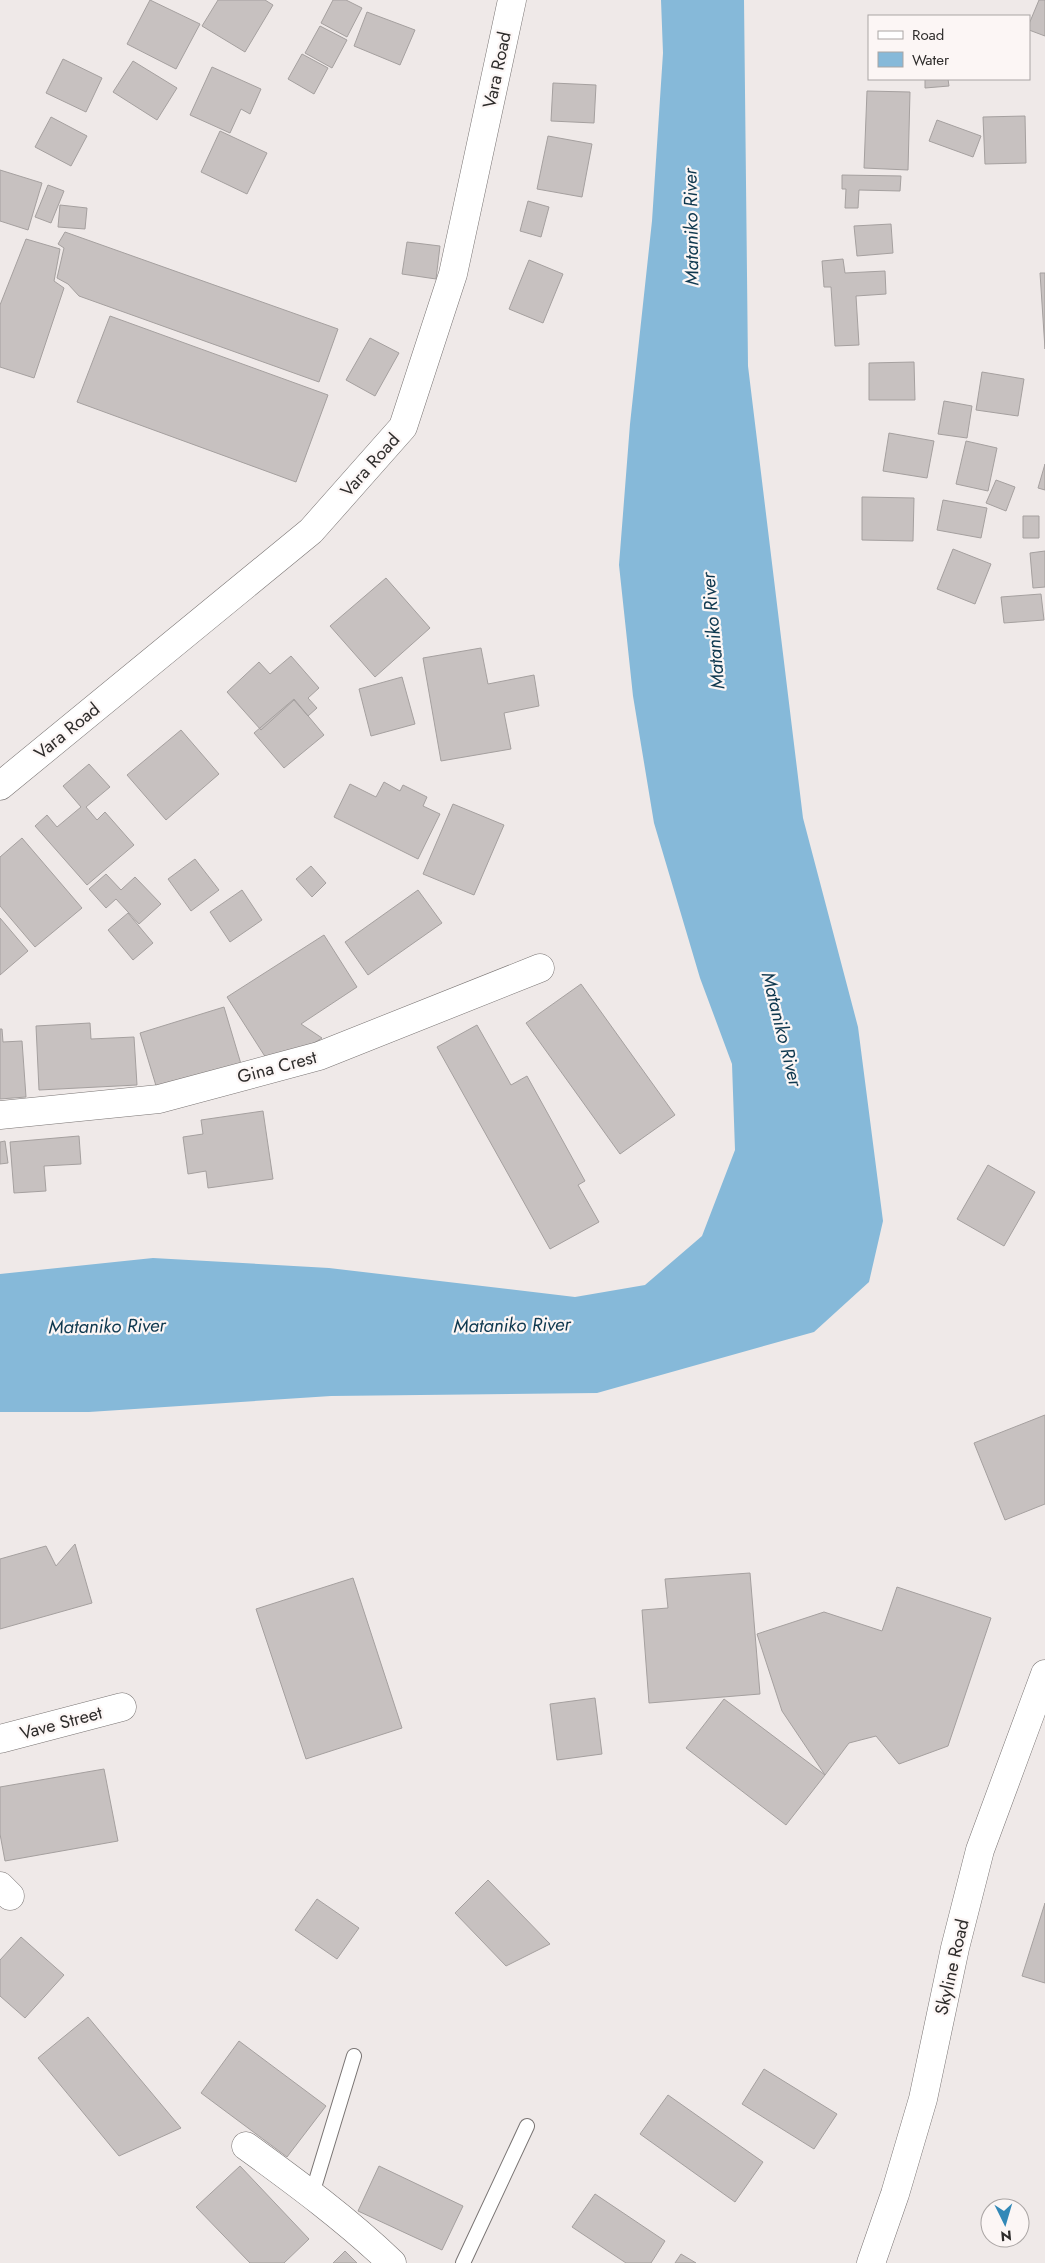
<svg xmlns="http://www.w3.org/2000/svg" width="1045" height="2263" viewBox="0 0 1045 2263" font-family="Jost,sans-serif">
	<style>
		.water { fill: #86b9d9 }
		.building { fill: #c7c1c0; stroke: #a5a09f }
		.lines { fill: none; stroke-linecap: round; stroke-linejoin: round }
		.lane-casing { stroke: #797473; stroke-width: 16 }
		.street-casing { stroke: #797473; stroke-width: 29 }
		.secondary-casing { stroke: #797473; stroke-width: 29 }
		.lane { stroke: #fff; stroke-width: 14 }
		.street { stroke: #fff; stroke-width: 28 }
		.secondary { stroke: #fff; stroke-width: 28 }
		.labels { text-anchor: middle; dominant-baseline: central; stroke-width: 4.5; stroke-linejoin: round; paint-order: stroke }
		.street-label { font-size: 18px; fill: #2e2c2b; stroke: #fcf6f5 }
		.water-label { font-size: 19px; font-style: italic; fill: #0e384f; stroke: #fcf6f5 }
	</style>
	<rect width="100%" height="100%" fill="#efe9e8"/>
	<path class="water" d="M661,0H744L748,366L803,818L858,1027L883,1221L869,1282L814,1332L597,1393L331,1396L89,1412H0V1274L153,1258L329,1268L575,1297L645,1285L702,1236L735,1150L732,1064L700,978L654,823L633,696L619,565L630,424L652,221L663,53Z"/>
	<path class="building" d="M150,0L200,24L176,69L127,44Z
		M218,0H265L273,5L245,52L202,26Z
		M333,0H346L362,8L347,37L321,23Z
		M1039,0H1045V36L1029,30V24Z
		M367,12L415,30L400,65L354,46Z
		M320,26L347,40L332,68L305,53Z
		M302,54L328,68L314,94L288,79Z
		M63,59L102,78L86,112L46,93Z
		M133,61L177,88L157,120L113,92Z
		M212,67L261,89L250,114L241,109L230,133L190,115Z
		M925,79H948L949,86L925,88Z
		M553,83L596,85L594,123L551,121Z
		M867,91L910,92L908,170L864,168Z
		M1025,116L1026,163L985,164L983,117Z
		M51,117L87,136L71,166L35,147Z
		M937,120L981,136L973,157L929,141Z
		M220,131L267,153L247,194L201,172Z
		M548,136L592,144L582,197L537,189Z
		M0,170L42,183L28,230L0,221Z
		M842,175L901,176L900,191L859,190L858,208H845L846,189H842Z
		M48,185L64,191L51,223L35,217Z
		M528,201L549,207L541,237L520,231Z
		M60,205L87,208L85,229L58,227Z
		M891,224L893,253L857,256L854,226Z
		M65,232L338,329L319,382L79,296L68,284L57,278L64,248L58,244Z
		M26,239L60,249L54,281L64,288L34,378L0,367V305Z
		M407,242L440,246L436,279L402,274Z
		M843,259L845,273L885,271L886,294L856,296L859,345L835,346L831,287H824L822,261Z
		M529,260L563,274L543,323L509,309Z
		M1040,273H1045V349Z
		M110,316L328,395L296,482L77,402Z
		M370,338L399,353L375,396L346,380Z
		M914,362L915,400H869V363Z
		M982,372L1024,379L1018,416L976,410Z
		M944,401L972,406L967,438L938,434Z
		M889,433L934,441L927,478L883,471Z
		M966,441L997,448L988,491L956,484Z
		M1045,464V490L1038,488Z
		M996,480L1015,487L1006,511L986,503Z
		M862,497L914,498L913,541L862,540Z
		M943,500L987,508L981,538L937,530Z
		M1023,516H1039V538H1023Z
		M953,549L991,564L975,604L937,589Z
		M1045,551V587L1033,588L1030,553Z
		M386,578L430,628L375,677L330,626Z
		M1041,594L1044,620L1004,623L1001,597Z
		M481,648L488,684L534,675L539,706L504,713L511,749L441,761L423,658Z
		M291,656L319,688L308,698L317,708L308,716L294,700L261,730L227,692L259,662L270,674Z
		M402,677L415,724L371,736L359,689Z
		M294,699L324,735L284,768L254,733Z
		M181,730L219,774L166,820L127,775Z
		M89,764L110,787L86,807L97,820L105,812L134,845L87,885L35,826L47,815L57,827L81,807L63,786Z
		M384,782L400,791L403,785L427,797L423,806L440,814L418,859L334,817L350,784L376,797Z
		M453,804L504,825L474,895L423,874Z
		M22,838L82,908L35,947L0,906V857Z
		M195,859L219,890L191,911L168,879Z
		M311,866L326,883L312,897L296,879Z
		M106,874L121,890L135,877L161,904L139,924L116,899L106,908L89,889Z
		M242,890L262,920L230,942L210,912Z
		M418,890L442,923L368,975L345,942Z
		M128,913L153,943L133,960L108,930Z
		M0,918L28,951L0,975Z
		M324,935L357,987L301,1024L322,1038L273,1069L227,997Z
		M581,984L675,1115L620,1154L526,1023Z
		M224,1007L241,1064L157,1089L140,1033Z
		M90,1023L91,1039L134,1037L137,1085L39,1090L36,1026Z
		M477,1025L511,1085L527,1076L585,1181L578,1185L599,1222L550,1249L437,1047Z
		M0,1029H2L3,1042L22,1041L26,1097L0,1099Z
		M263,1111L273,1179L208,1188L206,1171L188,1174L183,1137L203,1134L201,1120Z
		M79,1136L81,1164L44,1166L46,1191L14,1193L10,1142Z
		M5,1141L8,1163L0,1164V1142Z
		M988,1165L1035,1192L1004,1246L957,1219Z
		M1045,1415V1504L1005,1520L974,1443Z
		M75,1544L92,1603L0,1629V1559L46,1546L56,1566Z
		M750,1573L760,1694L649,1703L642,1610L668,1608L665,1579Z
		M353,1578L402,1728L306,1759L256,1609Z
		M897,1587L991,1618L948,1746L899,1764L876,1736L849,1743L825,1775L782,1711L757,1634L824,1612L882,1631Z
		M595,1698L602,1754L557,1760L550,1704Z
		M724,1699L825,1775L786,1825L686,1748Z
		M104,1769L118,1841L5,1861L0,1834V1787Z
		M488,1880L550,1944L506,1966L455,1913Z
		M317,1899L359,1928L337,1959L295,1930Z
		M1045,1903V1983L1022,1976Z
		M21,1937L64,1975L25,2018L0,1996V1960Z
		M88,2017L181,2128L119,2156L38,2058Z
		M239,2041L326,2106L287,2157L201,2093Z
		M764,2069L837,2114L814,2149L742,2104Z
		M668,2095L763,2162L735,2202L640,2134Z
		M240,2166L309,2239L284,2263H250L196,2207Z
		M379,2166L463,2206L442,2250L358,2211Z
		M595,2194L665,2241L651,2263H626L572,2227Z
		M345,2251L357,2263H333Z
		M681,2254L696,2263H675Z"/>
	<g class="lines">
		<defs>
			<path id="lane" d="M312,2194L354,2056
				M463,2263L527,2126"/>
			<path id="street" d="M0,786L311,531L403,427L453,274L512,0
				M0,1115L159,1099L319,1056L540,968
				M0,1739L122,1707
				M0,1886L10,1896
				M246,2146C297,2183 347,2220 392,2263"/>
			<path id="secondary" d="M871,2263L895,2194L923,2099L955,1948L980,1850L1045,1674"/>
		</defs>
		<use href="#lane" class="lane-casing"/>
		<use href="#street" class="street-casing"/>
		<use href="#secondary" class="secondary-casing"/>
		<use href="#lane" class="lane"/>
		<use href="#street" class="street"/>
		<use href="#secondary" class="secondary"/>
	</g>
	<g class="labels">
		<g class="street-label">
			<text transform="translate(497 70) rotate(-78)">Vara Road</text>
			<text transform="translate(370 465) rotate(-48)">Vara Road</text>
			<text transform="translate(67 731) rotate(-39)">Vara Road</text>
			<text transform="translate(277 1067) rotate(-15)">Gina Crest</text>
			<text transform="translate(61 1723) rotate(-15)">Vave Street</text>
			<text transform="translate(952 1967) rotate(-77)">Skyline Road</text>
		</g>
		<g class="water-label">
			<text transform="translate(691 227) rotate(-91)">Mataniko River</text>
			<text transform="translate(713 631) rotate(-95)">Mataniko River</text>
			<text transform="translate(782 1029) rotate(76)">Mataniko River</text>
			<text transform="translate(512 1325) rotate(-1)">Mataniko River</text>
			<text transform="translate(107 1326) rotate(-1)">Mataniko River</text>
		</g>
	</g>
	<rect x="868" y="15" width="162" height="65" fill="#fcf6f5" stroke="#aaa5a4"/>
	<rect x="878" y="31" width="25" height="8" fill="#ffffff" stroke="#aaa5a4"/>
	<text x="912" y="40" font-size="15" fill="#2e2c2b">Road</text>
	<rect x="878" y="52" width="25" height="15" fill="#86b9d9" stroke="#aaa5a4"/>
	<text x="912" y="65" font-size="15" fill="#2e2c2b">Water</text>
	<g transform="translate(1005 2223) rotate(175)"><circle r="24" fill="#fcf6f5" stroke="#aaa5a4"/>
	<path d="M0-4L9 19L0 12L-9 19Z" fill="#3288b7"/>
	<text y="-8" font-size="14" font-weight="bold" text-anchor="middle" fill="#2e2c2b">N</text>
	</g>
</svg>
